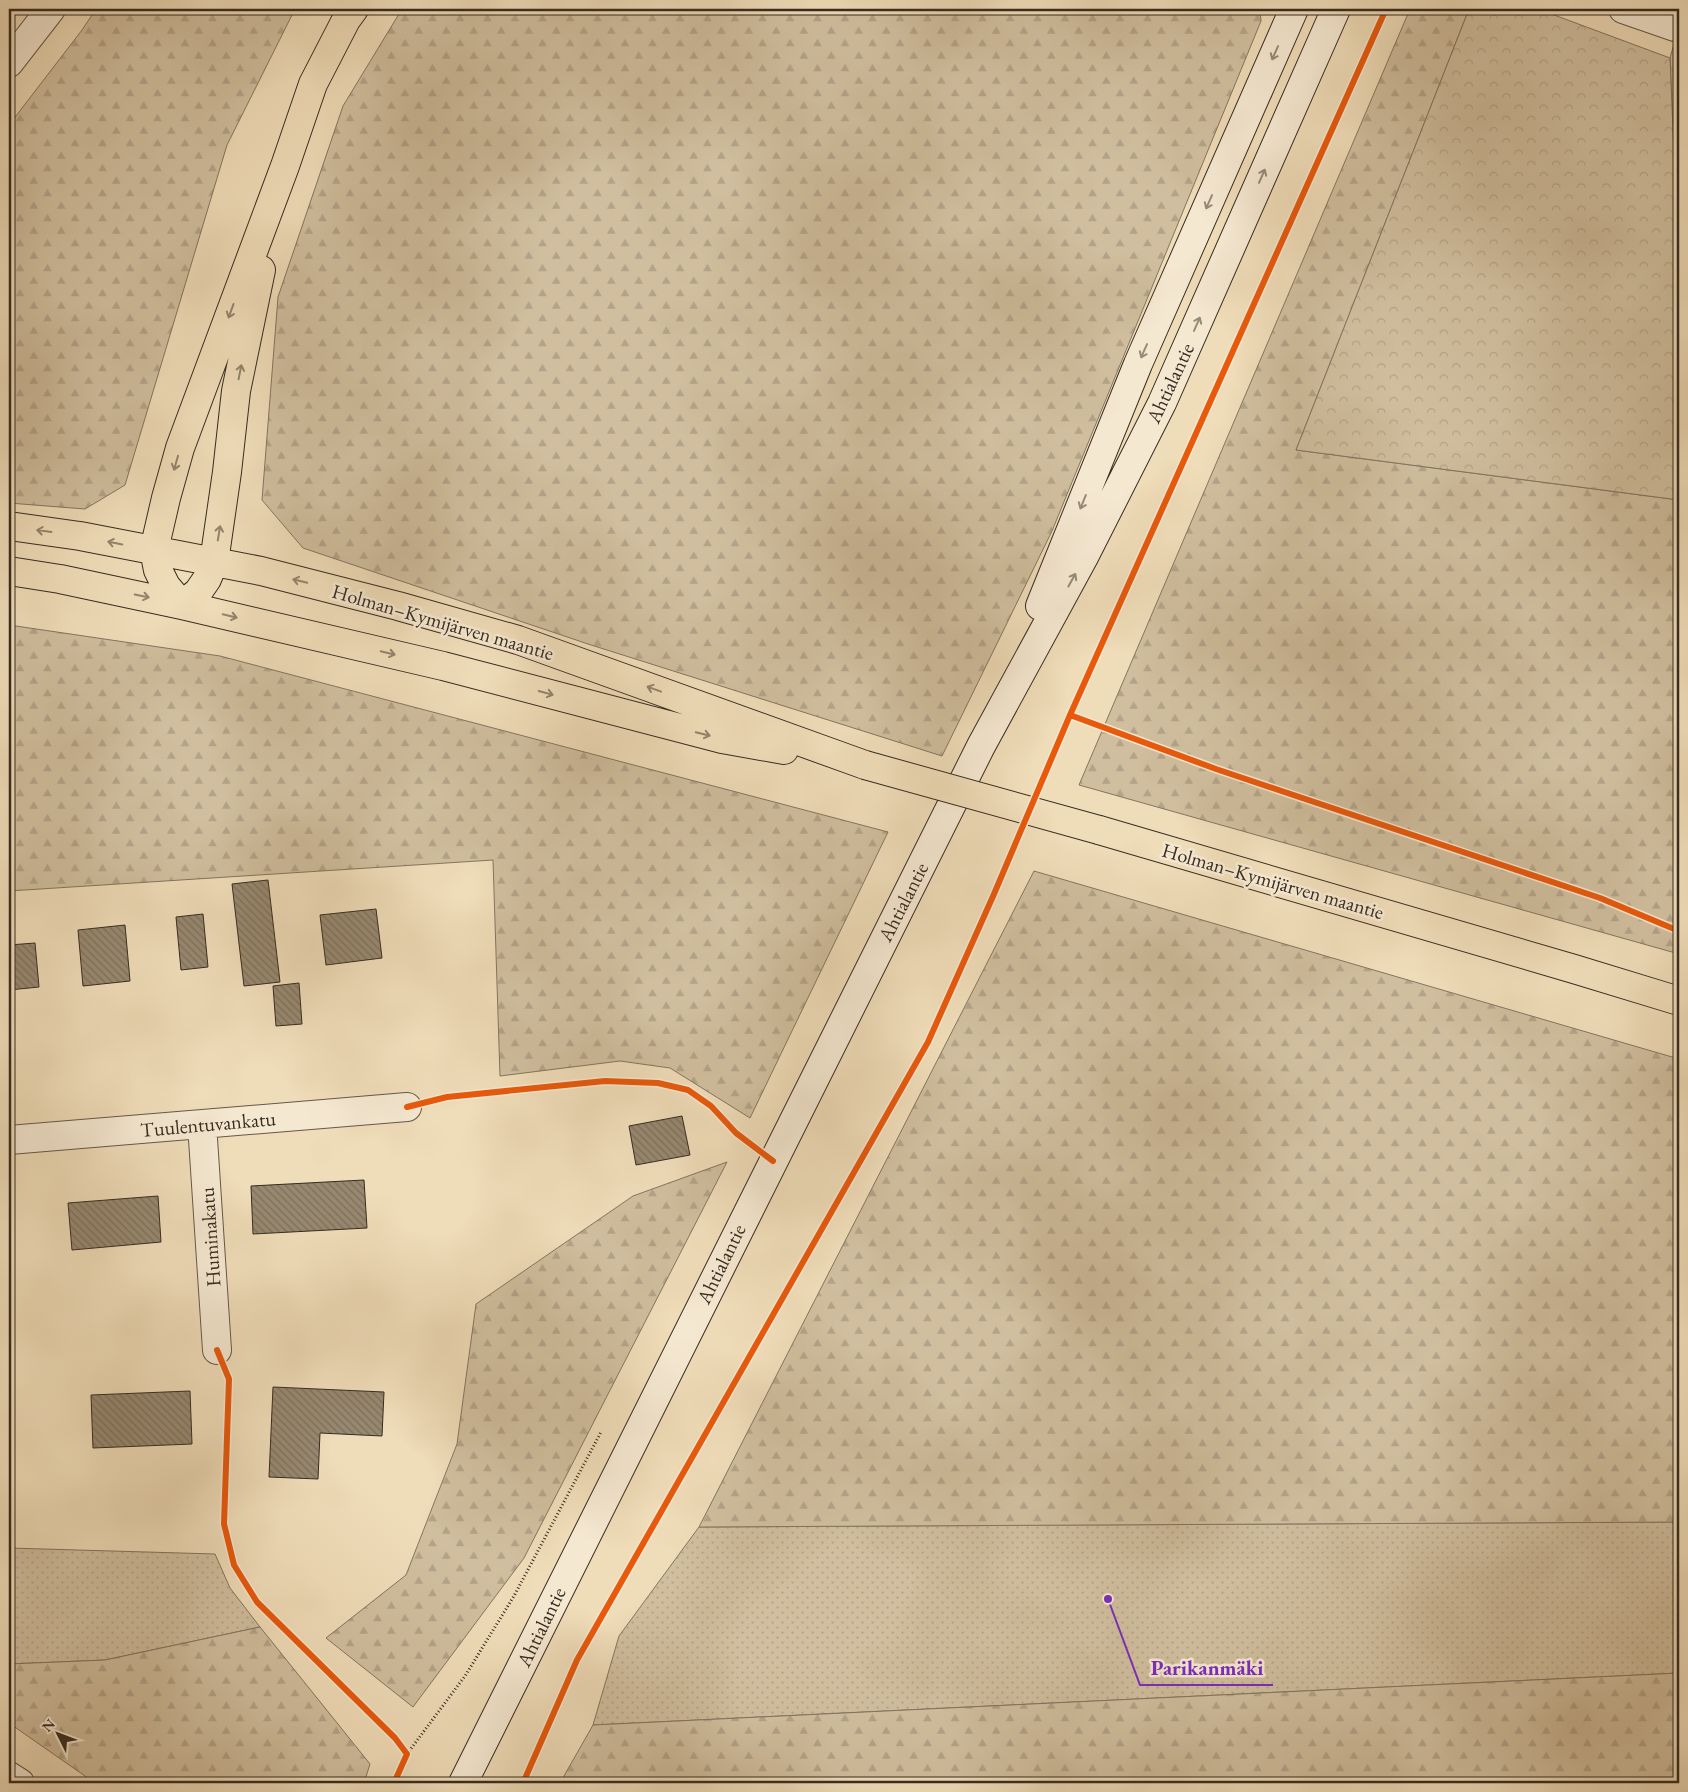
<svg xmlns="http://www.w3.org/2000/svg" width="1688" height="1792" viewBox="0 0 1688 1792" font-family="'EB Garamond',serif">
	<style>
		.grass { fill: url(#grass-dots); stroke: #847560 }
		.forest { fill: url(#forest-firs); stroke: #847560 }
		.park { fill: url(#park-crowns); stroke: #847560 }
		.building { fill: url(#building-back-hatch); stroke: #372c21 }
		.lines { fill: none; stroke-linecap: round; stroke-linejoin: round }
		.street-casing { stroke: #655847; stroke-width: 30 }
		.secondary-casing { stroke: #372c21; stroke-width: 30 }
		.highway-casing { stroke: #372c21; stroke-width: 30 }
		.path { stroke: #372c21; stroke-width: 3; stroke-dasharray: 1 2.5; stroke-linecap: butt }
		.street { stroke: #f5e8d1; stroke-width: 28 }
		.secondary { stroke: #f5e8d1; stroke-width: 28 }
		.highway { stroke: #efdcb8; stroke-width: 28 }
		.highway-bridge-casing { stroke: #372c21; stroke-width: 30; stroke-linecap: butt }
		.highway-bridge { stroke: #efdcb8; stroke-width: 28 }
		.cycleway-casing { stroke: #f5e8d1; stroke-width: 9 }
		.cycleway { stroke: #e8590c; stroke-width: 6 }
		.oneway { stroke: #968a79 }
		.oneway2 { stroke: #93846c }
		.labels { text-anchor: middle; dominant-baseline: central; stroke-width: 5; stroke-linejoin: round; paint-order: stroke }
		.street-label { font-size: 20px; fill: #372c21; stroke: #f5e8d1 }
		.leader { fill: none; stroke: #7b2cbf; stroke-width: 2 }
		.callout-dot { fill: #7b2cbf; stroke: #f5e8d1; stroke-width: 2 }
		.callout-label { font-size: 21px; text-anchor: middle; font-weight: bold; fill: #7b2cbf; stroke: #f5e8d1; stroke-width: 5; stroke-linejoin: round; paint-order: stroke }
	</style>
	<defs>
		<pattern id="grass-dots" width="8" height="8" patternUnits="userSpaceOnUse" patternTransform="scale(1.25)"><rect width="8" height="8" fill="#d0be9e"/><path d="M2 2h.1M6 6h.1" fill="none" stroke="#b3a388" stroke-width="1.8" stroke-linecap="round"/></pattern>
		<pattern id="forest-firs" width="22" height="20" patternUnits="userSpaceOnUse" patternTransform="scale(1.25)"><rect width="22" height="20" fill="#d0be9e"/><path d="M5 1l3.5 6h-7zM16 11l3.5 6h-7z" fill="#b3a388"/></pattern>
		<pattern id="park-crowns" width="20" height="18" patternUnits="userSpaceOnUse" patternTransform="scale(1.25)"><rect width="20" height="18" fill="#d0be9e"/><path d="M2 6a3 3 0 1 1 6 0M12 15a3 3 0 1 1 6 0" fill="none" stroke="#b3a388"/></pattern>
		<pattern id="building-back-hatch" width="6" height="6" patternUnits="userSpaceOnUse" patternTransform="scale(1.25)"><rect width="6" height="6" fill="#978870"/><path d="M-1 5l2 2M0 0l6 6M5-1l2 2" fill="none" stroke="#7c6f5c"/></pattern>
	</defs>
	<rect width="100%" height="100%" fill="#efdcb8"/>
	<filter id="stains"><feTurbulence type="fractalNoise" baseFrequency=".004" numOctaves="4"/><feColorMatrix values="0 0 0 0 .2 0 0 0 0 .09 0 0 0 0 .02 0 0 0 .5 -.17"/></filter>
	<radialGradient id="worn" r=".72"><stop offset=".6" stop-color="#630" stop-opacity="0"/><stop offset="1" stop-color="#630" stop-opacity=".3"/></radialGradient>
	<path class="grass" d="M1679,1522V1673L593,1725L619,1636L699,1527Z
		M9,1548L215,1554L230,1588L260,1627L105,1660L9,1664Z"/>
	<path class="forest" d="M96,9H295L227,145L125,485L85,509L9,503V125L82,30Z
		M402,9H1260L1261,21L1052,531L942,756L588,644L303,548L262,500L278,297L343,106Z
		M1410,9H1469L1296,450L1679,500V954L1079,785Z
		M1679,26V276L1670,58Z
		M9,625L220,656L888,832L750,1118L670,1068L620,1061L500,1076L493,860L9,891Z
		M1034,871L1679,1059V1522L699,1527Z
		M727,1162L524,1558L413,1707L326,1638L406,1575L457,1444L476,1304L633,1196Z
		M260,1627L370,1764L364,1783H95L9,1723V1664L105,1660Z
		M1679,1673V1783H560L593,1725Z"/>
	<path class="park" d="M1469,9H1538L1670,58L1679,276V500L1296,450Z"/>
	<path class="building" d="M268,880L280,982L244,986L232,884Z
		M376,909L382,958L326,965L320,915Z
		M203,914L208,967L181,970L176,917Z
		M125,925L130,981L83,986L78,930Z
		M35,943L39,987L9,990V945Z
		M299,983L302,1024L276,1026L273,986Z
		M682,1116L690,1155L636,1165L629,1126Z
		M364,1180L367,1228L253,1234L251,1186Z
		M158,1196L161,1242L72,1250L68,1203Z
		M273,1387L384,1392L382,1436L320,1433L318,1479L269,1477Z
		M190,1391L192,1444L93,1448L91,1395Z"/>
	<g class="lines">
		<defs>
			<path id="street" d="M1623,9L1675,27
				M9,63L51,9
				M202,1124L217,1350
				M9,1140L407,1107
				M9,1776L20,1783"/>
			<path id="secondary" d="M1040,606L1138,364L1294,9
				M463,1783L981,746L1085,555L1162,403L1336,9"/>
			<path id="highway" d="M9,526L80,536L261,571L398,606L518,640L865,765
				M9,571L60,579L182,605L443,666L722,739L784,750
				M182,605L166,586L158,570L154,550L166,498L180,448L285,166L313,84L346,20L354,9
				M182,605L198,592L207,579L214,562L227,472L236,391L261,270
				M1099,830L1574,969L1679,1001"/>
		</defs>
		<use href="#street" class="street-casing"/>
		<use href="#secondary" class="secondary-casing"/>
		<use href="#highway" class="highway-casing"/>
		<path class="path" d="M407,1754L465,1676L514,1596L601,1432"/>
		<use href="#street" class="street"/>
		<use href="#secondary" class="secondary"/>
		<use href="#highway" class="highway"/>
		<defs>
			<path id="highway-bridge" d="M865,765L1099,830"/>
		</defs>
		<use href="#highway-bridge" class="highway-bridge-casing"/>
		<use href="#highway-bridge" class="highway-bridge"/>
		<defs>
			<path id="cycleway" d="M1070,715L1216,769L1600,898L1679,931
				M407,1107L447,1097L605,1081L658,1083L688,1090L711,1106L736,1133L773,1161
				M217,1350L229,1379L224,1524L234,1565L257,1602L395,1738L407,1754L394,1783
				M523,1783L577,1660L928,1042L994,894L1070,715L1386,9"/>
		</defs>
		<use href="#cycleway" class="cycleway-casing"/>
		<use href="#cycleway" class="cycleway"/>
	</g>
	<defs><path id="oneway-shaft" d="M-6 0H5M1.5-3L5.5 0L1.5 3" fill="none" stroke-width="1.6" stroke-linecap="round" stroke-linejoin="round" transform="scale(1.25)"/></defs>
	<g class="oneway">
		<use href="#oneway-shaft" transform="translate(1275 53) rotate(114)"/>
		<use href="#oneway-shaft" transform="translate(1262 176) rotate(-66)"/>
		<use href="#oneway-shaft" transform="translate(1209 202) rotate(114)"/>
		<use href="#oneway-shaft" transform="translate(1197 324) rotate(-66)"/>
		<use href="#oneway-shaft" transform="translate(1144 351) rotate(114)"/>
		<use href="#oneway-shaft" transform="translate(1083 502) rotate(112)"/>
		<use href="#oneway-shaft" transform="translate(1072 580) rotate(-61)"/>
	</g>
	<g class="oneway2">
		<use href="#oneway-shaft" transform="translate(231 311) rotate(110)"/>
		<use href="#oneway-shaft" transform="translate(240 372) rotate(-79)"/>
		<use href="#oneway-shaft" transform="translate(176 463) rotate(106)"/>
		<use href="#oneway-shaft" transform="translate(44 531) rotate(-172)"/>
		<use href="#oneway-shaft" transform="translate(219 533) rotate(-81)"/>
		<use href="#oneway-shaft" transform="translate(115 543) rotate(-169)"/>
		<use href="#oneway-shaft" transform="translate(300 581) rotate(-166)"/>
		<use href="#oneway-shaft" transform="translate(142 596) rotate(12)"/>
		<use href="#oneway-shaft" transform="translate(230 616) rotate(13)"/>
		<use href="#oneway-shaft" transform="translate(388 653) rotate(13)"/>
		<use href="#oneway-shaft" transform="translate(654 689) rotate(-160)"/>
		<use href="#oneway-shaft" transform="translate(546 693) rotate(15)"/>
		<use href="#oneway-shaft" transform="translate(703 734) rotate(14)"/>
	</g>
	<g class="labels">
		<g class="street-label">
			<text transform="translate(1170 383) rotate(-65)">Ahtialantie</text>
			<text transform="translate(443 622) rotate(16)">Holman–Kymijärven maantie</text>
			<text transform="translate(1273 881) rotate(16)">Holman–Kymijärven maantie</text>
			<text transform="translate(903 902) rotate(-63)">Ahtialantie</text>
			<text transform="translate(208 1124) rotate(-5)">Tuulentuvankatu</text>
			<text transform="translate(210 1237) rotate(-94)">Huminakatu</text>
			<text transform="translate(721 1264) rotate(-64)">Ahtialantie</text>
			<text transform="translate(541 1627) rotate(-64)">Ahtialantie</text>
		</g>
	</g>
	<path class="leader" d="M1108 1599L1140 1685H1273"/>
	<circle class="callout-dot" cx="1108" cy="1599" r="5"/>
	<g class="callout-label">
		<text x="1207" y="1675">Parikanmäki</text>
	</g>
	<rect width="1688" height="1792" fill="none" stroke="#efdcb8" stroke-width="30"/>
	<rect x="10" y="10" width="1668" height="1772" fill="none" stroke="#372c21" stroke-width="2.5"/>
	<rect x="15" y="15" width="1658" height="1762" fill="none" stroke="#372c21"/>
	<g transform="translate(58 1734) rotate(312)" stroke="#f5e8d1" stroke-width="4" paint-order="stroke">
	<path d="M0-4L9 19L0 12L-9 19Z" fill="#372c21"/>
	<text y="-8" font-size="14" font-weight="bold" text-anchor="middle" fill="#372c21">N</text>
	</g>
	<rect width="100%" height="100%" filter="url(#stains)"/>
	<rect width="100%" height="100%" fill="url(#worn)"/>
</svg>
